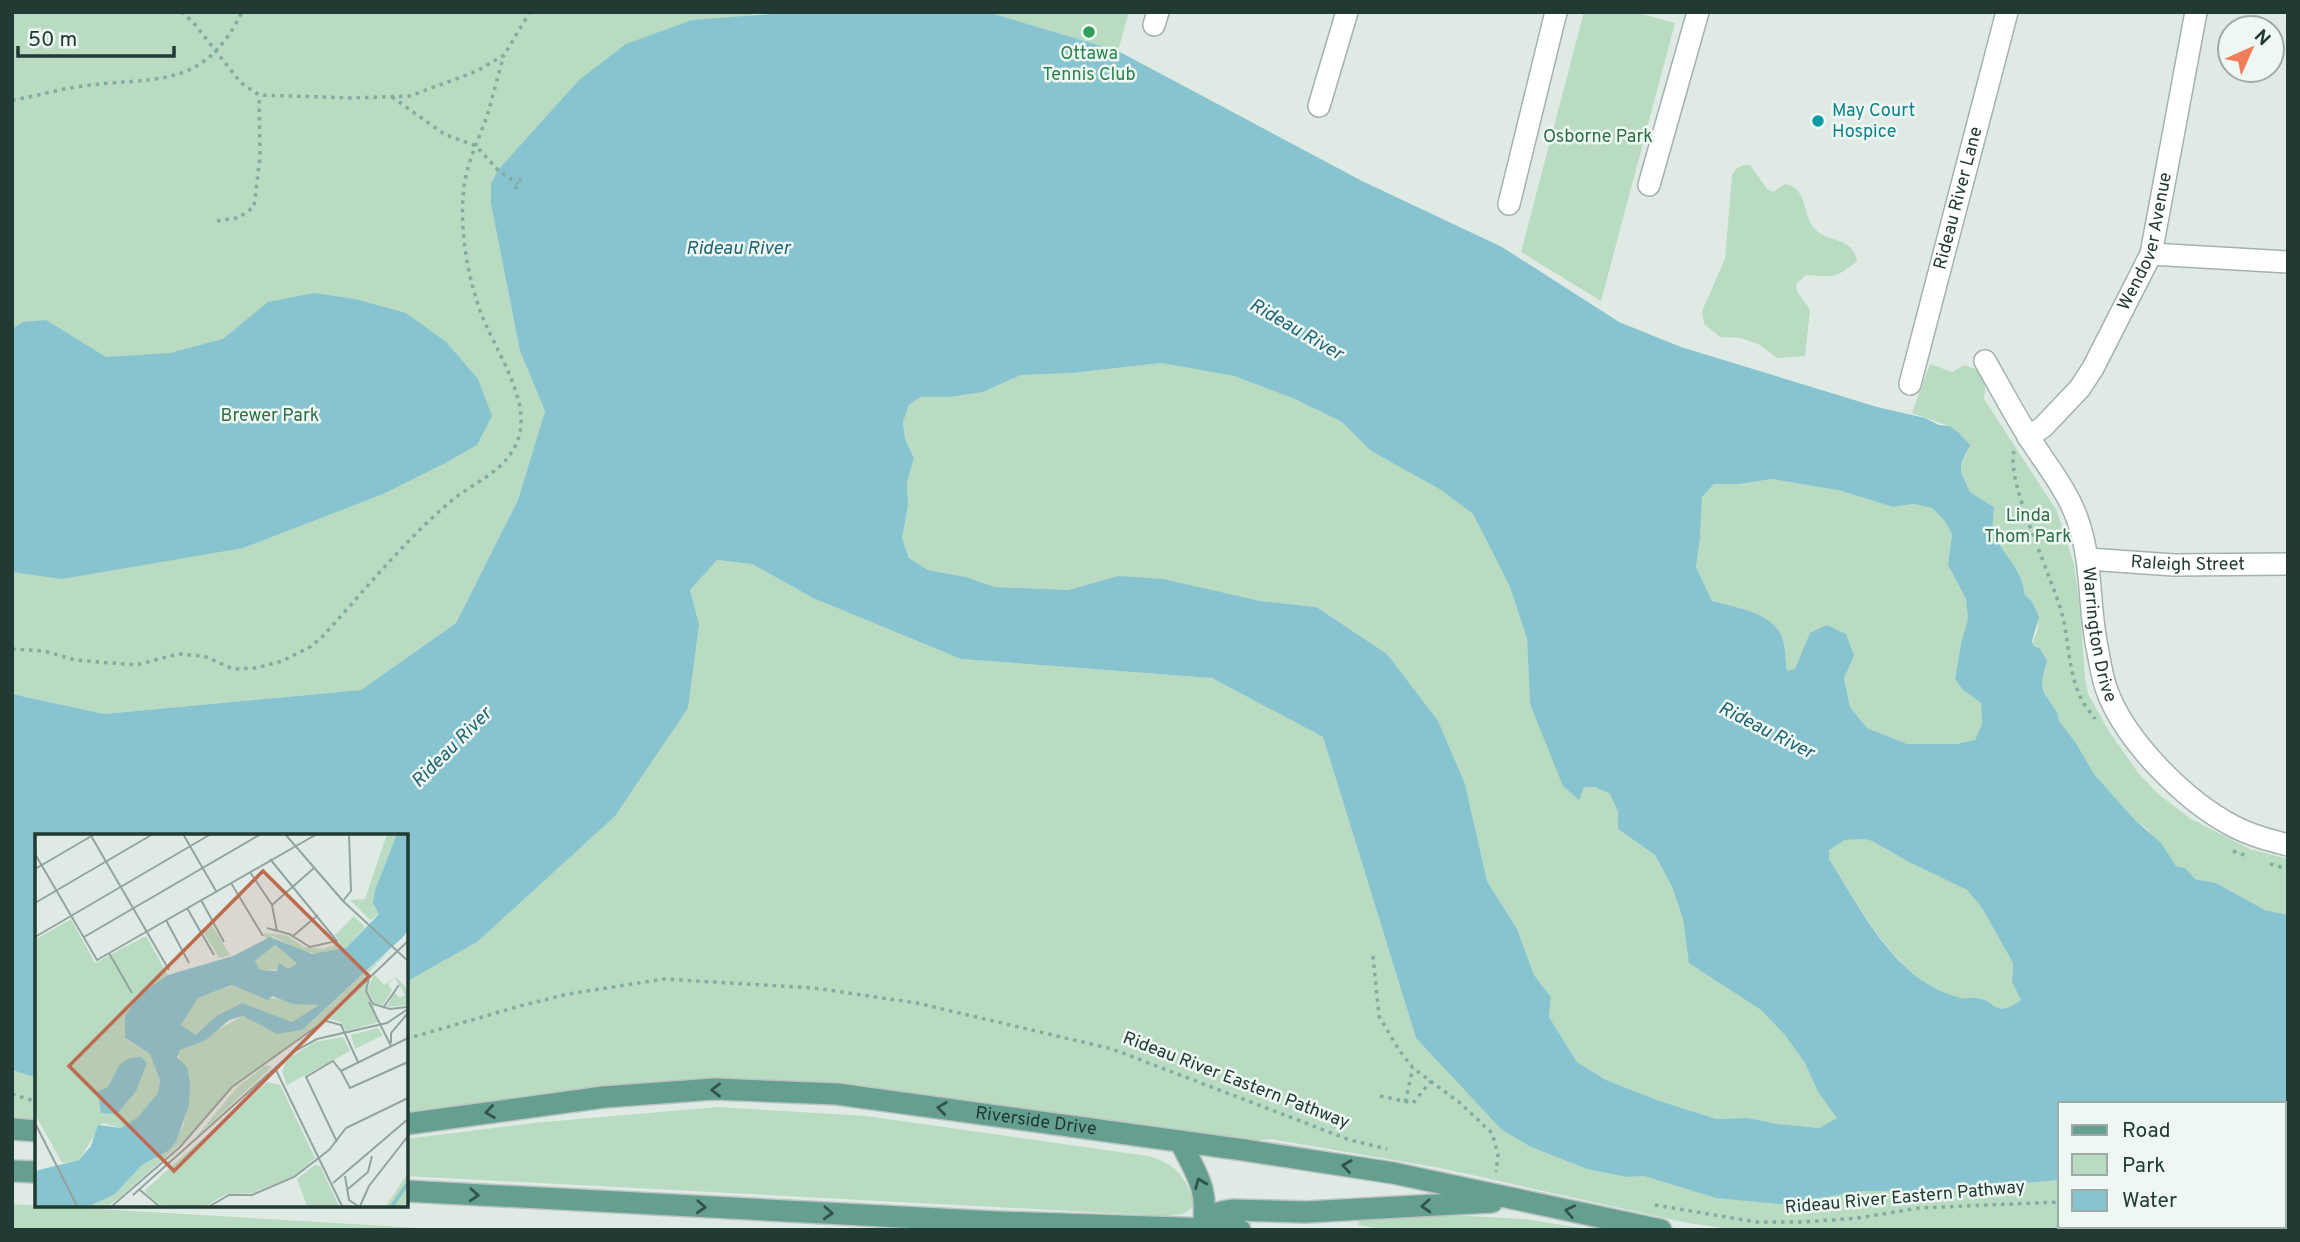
<svg xmlns="http://www.w3.org/2000/svg" width="2300" height="1242" viewBox="0 0 2300 1242" font-family="Overpass,sans-serif">
	<style>
		.green { fill: #b8dbc2 }
		.water { fill: #88c4cf; fill-rule: evenodd }
		.lines { fill: none; stroke-linecap: round; stroke-linejoin: round }
		.street-casing { stroke: #a2b2ac; stroke-width: 24 }
		.primary-casing { stroke: #bcc4c2; stroke-width: 24 }
		.path { stroke: #80ad9f; stroke-width: 3.5; stroke-dasharray: 3.5 5; stroke-linecap: butt }
		.street { stroke: #fff; stroke-width: 21 }
		.primary { stroke: #659f90; stroke-width: 21 }
		.oneway { stroke: #32534a }
		.leisure-dot { fill: #2e9e5b; stroke: #eff7f3; stroke-width: 2.5 }
		.culture-dot { fill: #0f9aa8; stroke: #eff7f3; stroke-width: 2.5 }
		.labels { text-anchor: middle; dominant-baseline: central; stroke-width: 5; stroke-linejoin: round; paint-order: stroke }
		.leisure-label { font-size: 18px; fill: #27864d; stroke: #eff7f3 }
		.culture-label { font-size: 18px; fill: #0d838f; stroke: #eff7f3; text-anchor: start }
		.park-label { font-size: 18px; fill: #2c6f46; stroke: #eff7f3 }
		.street-label { font-size: 18px; fill: #213a33; stroke: #eff7f3 }
		.water-label { font-size: 19px; font-style: italic; fill: #1d6574; stroke: #eff7f3 }
		.inset-river { fill: none; stroke: #88c4cf; stroke-width: 3.5 }
		.inset-road { fill: none; stroke: #93a49e; stroke-width: 2 }
		.view { fill: #bc6c50; fill-opacity: 0.15; stroke: #bc6c50; stroke-width: 3.5 }
		.inset-edge { fill: none; stroke: #213a33; stroke-width: 3.5 }
	</style>
	<rect width="100%" height="100%" fill="#dfeae5"/>
	<path class="green" d="M12,12H799L791,14H754L522,144L498,170L491,204L520,351L545,411L518,500L456,623L361,690L104,714L12,694Z
		M978,12H1129L1118,51L991,13Z
		M1584,12H1635L1675,23L1601,301L1521,252Z
		M1743,165H1750L1767,189L1773,192L1785,184C1808,188 1802,214 1814,228C1827,243 1854,237 1857,261C1835,279 1834,277 1806,275L1796,284L1797,291L1810,310L1805,356L1777,358L1760,345L1741,338L1720,337L1704,324L1702,311L1725,259L1732,175L1736,169Z
		M1161,363L1234,376L1295,399L1342,422L1371,451L1441,490L1473,514L1510,587L1527,639L1530,704L1579,799L1584,787H1595L1610,794L1618,812V829L1655,855L1672,887L1683,919L1690,963L1761,1010L1784,1034L1805,1063L1818,1092L1838,1118L1819,1128L1778,1124L1748,1118L1716,1119L1657,1100L1606,1080L1577,1062L1549,1017L1551,997L1534,975L1517,929L1487,881L1465,784L1387,654L1318,607L1260,601L1118,576L1068,590L995,587L966,577L928,570L909,558L902,538L908,506L907,482L914,458L905,439L903,422L909,405L921,397H950L983,392L1021,375L1072,373Z
		M1930,364L1952,372L1965,365L1980,371L1986,379L1984,399L2057,511L2074,564L2080,610L2085,678L2088,694L2110,733L2139,774L2158,794L2191,819L2250,849L2288,859V915L2265,910L2216,883L2195,879L2180,867L2176,866L2147,829L2135,820L2094,774L2076,743L2059,721L2058,714L2043,691L2042,681L2046,668L2037,646L2033,645C2033,638 2037,634 2038,627C2039,616 2032,602 2024,594C2025,575 2006,557 1997,540C1991,530 1993,518 1994,507L1970,492L1961,472V464L1967,454L1949,426L1912,413Z
		M1772,479L1842,491L1893,507L1914,504L1932,508L1944,520L1952,534L1948,565L1966,599L1969,619L1961,643L1955,679L1963,690L1981,703L1982,724L1975,740L1956,744H1907L1867,728L1850,707L1844,677L1854,656L1811,633L1795,670L1787,671C1785,659 1786,643 1780,633C1768,611 1733,607 1712,601L1696,567L1700,538L1702,497L1714,484H1740Z
		M717,560L752,564L813,598L961,659L1212,678L1323,737L1416,1038L1531,1147L1587,1169L1626,1177L1644,1176L1716,1198L1864,1191H1929L2060,1180V1226H2198V1228L1737,1230L1688,1223L1440,1168L1318,1147L1270,1139L1210,1146L714,1089L406,1124V982L477,942L699,624L690,590Z
		M1864,839L1872,841L1909,862L1967,890L1982,908L2013,963L2012,982L2021,1000C1993,1019 1999,1001 1977,998C1972,997 1967,999 1961,998C1897,983 1862,909 1829,859L1828,850L1845,840Z
		M12,1070L37,1078V1126L12,1124Z
		M718,1107L866,1116L1148,1156C1175,1163 1189,1179 1194,1207L1183,1214L1166,1216L406,1176V1139L533,1123Z
		M12,1204L454,1230H12Z
		M1447,1215L1525,1219L1593,1230H1389L1358,1225L1359,1220Z"/>
	<path class="water" d="M799,12L991,13L1118,51L1362,181L1502,247L1619,322L1681,347L1877,407L1925,418L1939,425L1949,426L1959,433L1970,445L1961,464V472L1970,492L1994,507C1993,518 1991,530 1997,540C2006,557 2025,575 2024,594L2032,602L2039,617L2032,641L2033,645L2040,649L2047,661L2042,681L2043,691L2058,714L2059,721L2076,743L2094,774L2135,820L2161,843L2176,866L2185,868L2195,879L2216,883L2265,910L2288,915V1189H2284V1104H2060V1180L1929,1191H1864L1780,1204L1716,1198L1644,1176L1626,1177L1587,1169L1531,1147L1501,1129L1416,1038L1323,737L1212,678L961,659L813,598L752,564L717,560L690,590L699,624L688,708L615,816L477,942L406,982V836H37V1078L12,1070V694L104,714L361,690L456,623L518,500L545,411L520,351L491,204V184L498,170L579,80L626,44L692,20ZM1161,363L1234,376L1295,399L1342,422L1371,451L1441,490L1473,514L1510,587L1527,639L1530,704L1563,786L1579,800L1584,787H1595L1610,794L1618,812V829L1655,855L1672,887L1683,919L1689,963L1761,1010L1784,1034L1805,1063L1818,1092L1837,1118L1819,1128L1778,1124L1748,1118L1716,1119L1657,1100L1606,1080L1577,1062L1549,1017L1551,997L1534,975L1517,929L1487,881L1465,784L1438,721L1387,654L1317,607L1260,601L1163,579L1118,576L1068,590L995,587L966,577L928,570L909,558L902,538L908,506L907,482L914,458L905,439L903,422L909,405L921,397H950L983,392L1021,375L1072,373ZM1772,479L1842,491L1893,507L1914,504L1932,508L1944,520L1952,534L1948,565L1966,599L1968,619L1961,643L1955,679L1963,690L1981,703L1982,724L1975,740L1956,744H1907L1867,728L1850,707L1844,678L1854,656L1846,634L1827,625L1810,633L1795,669L1787,671C1785,659 1786,643 1780,633C1768,611 1733,607 1712,601L1696,567L1700,538L1702,497L1714,484H1740ZM1864,839L1872,841L1909,862L1967,890L1982,908L2013,963L2012,982L2021,1000C1993,1019 1998,1001 1977,998C1972,997 1966,999 1961,998C1895,982 1862,910 1829,859V850L1845,840Z
		M314,293L355,299L406,313L446,342L478,379L492,416L477,445L443,464L383,494L243,548L62,579L12,572V329L23,322L46,320L106,357L170,353L223,339L268,302Z"/>
	<g class="lines">
		<defs>
			<g id="street">
				<path d="M1154,25L1158,12"/>
				<path d="M1319,106L1347,12"/>
				<path d="M1649,185L1698,12"/>
				<path d="M1509,204L1556,12"/>
				<path d="M2151,254L2288,262"/>
				<path id="s1" d="M1985,361C2000,387 2014,414 2030,439C2047,466 2068,491 2078,521C2093,564 2088,608 2098,652C2100,663 2102,676 2106,688C2124,740 2185,801 2233,826C2250,835 2269,840 2288,845"/>
				<path id="s2" d="M1910,384L2007,12"/>
				<path id="s3" d="M2028,437L2043,427L2080,388L2093,368L2151,254L2196,12"/>
				<path id="s4" d="M2088,559L2174,565L2288,564"/>
			</g>
			<g id="primary">
				<path id="s5" d="M406,1124L604,1097L714,1089L837,1094L1244,1150L1393,1173L1661,1230"/>
				<path d="M12,1129L37,1131"/>
				<path d="M1180,1141C1197,1175 1209,1189 1203,1228"/>
				<path d="M12,1171L37,1172"/>
				<path d="M406,1191L997,1222L1240,1230"/>
				<path d="M1203,1228L1221,1212L1232,1210L1306,1212L1492,1202"/>
			</g>
		</defs>
		<use href="#street" class="street-casing"/>
		<use href="#primary" class="primary-casing"/>
		<path class="path" d="M181,12L193,22L241,83L259,95L353,98L410,96L477,71L504,55L530,12
			M392,97L444,134L476,146L498,170L518,184
			M12,100C34,97 55,90 76,87C151,75 202,94 242,12
			M515,189L521,179
			M217,221L238,218L254,207L260,156L259,95
			M2014,451C2005,483 2056,583 2064,622C2069,647 2069,672 2080,696C2083,704 2090,711 2095,719
			M12,649L44,651L75,660L136,665L178,654L204,656L233,669L256,668L282,661L310,647L323,636C364,591 404,541 451,501C475,481 504,473 517,442C534,403 494,349 481,313C467,275 459,227 464,187C467,162 479,139 487,116C493,96 498,75 504,55
			M2233,851L2249,857
			M2270,864L2288,869
			M1373,956L1379,1016L1399,1050L1413,1068L1460,1103L1492,1133L1498,1154L1496,1172
			M406,1039L520,1006L568,994L664,979L814,988L917,1003L1112,1049L1350,1140L1387,1149
			M12,1094L37,1102
			M1380,1096L1413,1103L1431,1081
			M1405,1102L1413,1068
			M1655,1205L1756,1222H1804L1858,1218L1919,1208L2060,1202
			M2284,1222L2288,1223"/>
		<use href="#street" class="street"/>
		<use href="#primary" class="primary"/>
	</g>
	<defs><path id="oneway-chevron" d="M-2-3.5L2.5 0L-2 3.5" fill="none" stroke-width="1.6" stroke-linecap="round" stroke-linejoin="round" transform="scale(1.75)"/></defs>
	<g class="oneway">
		<use href="#oneway-chevron" transform="translate(716 1090) rotate(180)"/>
		<use href="#oneway-chevron" transform="translate(942 1108) rotate(-172)"/>
		<use href="#oneway-chevron" transform="translate(490 1112) rotate(172)"/>
		<use href="#oneway-chevron" transform="translate(1347 1166) rotate(-171)"/>
		<use href="#oneway-chevron" transform="translate(1200 1183) rotate(-112)"/>
		<use href="#oneway-chevron" transform="translate(474 1195) rotate(3)"/>
		<use href="#oneway-chevron" transform="translate(1426 1206) rotate(177)"/>
		<use href="#oneway-chevron" transform="translate(701 1207) rotate(3)"/>
		<use href="#oneway-chevron" transform="translate(1570 1211) rotate(-168)"/>
		<use href="#oneway-chevron" transform="translate(828 1213) rotate(3)"/>
	</g>
	<circle class="leisure-dot" cx="1089" cy="32" r="7"/>
	<circle class="culture-dot" cx="1818" cy="121" r="7"/>
	<g class="labels">
		<g class="leisure-label">
			<text x="1089" y="54">Ottawa<tspan x="1089" dy="21">Tennis Club</tspan></text>
		</g>
		<g class="culture-label">
			<text x="1832" y="111">May Court<tspan x="1832" dy="21">Hospice</tspan></text>
		</g>
		<g class="park-label">
			<text x="1598" y="137">Osborne Park</text>
			<text x="270" y="416">Brewer Park</text>
			<text x="2028" y="516">Linda<tspan x="2028" dy="21">Thom Park</tspan></text>
		</g>
		<g class="street-label">
			<text stroke="none"><textPath href="#s2" startOffset="192">Rideau River Lane</textPath></text>
			<text stroke="none"><textPath href="#s3" startOffset="234">Wendover Avenue</textPath></text>
			<text stroke="none"><textPath href="#s4" startOffset="100">Raleigh Street</textPath></text>
			<text stroke="none"><textPath href="#s1" startOffset="301">Warrington Drive</textPath></text>
			<text transform="translate(1236 1081) rotate(21)">Rideau River Eastern Pathway</text>
			<text stroke="none"><textPath href="#s5" startOffset="634">Riverside Drive</textPath></text>
			<text transform="translate(1905 1198) rotate(-5)">Rideau River Eastern Pathway</text>
		</g>
		<g class="water-label">
			<text x="738" y="249">Rideau River</text>
			<text transform="translate(1296 330) rotate(30)">Rideau River</text>
			<text transform="translate(1766 731) rotate(27)">Rideau River</text>
			<text transform="translate(452 748) rotate(-45)">Rideau River</text>
		</g>
	</g>
	<g transform="translate(35 834)">
		<rect width="373" height="373" fill="#dfeae5"/>
		<path d="M352,0H362L340,56L344,80L335,86L315,66L330,65ZM319,82L330,93L311,114L291,121L265,117L238,102L231,105L228,99L251,101L269,113L289,115L305,108L300,101ZM36,85L60,129L111,102L133,141L105,160L90,189L91,206L115,220L120,230L125,246L123,259L103,283L86,294L67,289L44,326L27,329L0,280V106ZM177,92L195,121L184,124L168,97ZM240,111L264,127L253,135L225,136L220,127ZM356,115L287,187L197,253L158,299L85,363L73,372H55L80,360L107,331L133,317L149,290L155,249L142,218L208,182L242,200L267,196ZM339,140L349,151L361,143L373,156V171L352,173L359,158L365,164L370,161L360,144L353,150L357,156L348,171H340L333,155ZM331,147L343,188L311,197L305,188L294,185ZM202,150L223,162L284,171L257,188L207,169L181,182L161,201L146,191L163,164ZM343,194L348,201L320,215L316,201ZM308,203L315,217L252,251L247,237L252,225L280,208ZM231,231L237,233L162,302L202,253ZM232,248L245,251L280,324L261,341L218,359L191,360L171,372H127L112,360L110,356ZM280,331L285,332L304,372H272L262,345ZM373,339V372H351Z" fill="#b8dbc2"/>
		<path d="M362,0H373V96L368,103L267,196L242,200L208,182L194,186L171,206L145,216L142,223L152,233L155,249L154,271L141,308L133,317L107,331L80,360L55,372H0V337L44,326L56,312L63,291L86,294L103,283L123,259L125,246L115,220L90,204V182L105,160L133,141L198,122L235,103L277,120L311,114L344,80L338,69L340,56ZM240,111L262,129L253,135L244,129L242,137L225,136L220,127ZM197,151L233,166L237,162L258,170L284,171L257,188L207,169L181,182L161,201L146,191L163,164ZM95,224L106,223L112,229L101,257L82,280L66,279L63,257L73,253L85,230Z" fill="#88c4cf" fill-rule="evenodd"/>
		<path class="inset-river" d="M357,372L373,349"/>
		<path class="inset-road" d="M55,0L134,136M148,0L181,57M250,0L308,67L373,127M0,20L62,126L282,0M0,35L60,0M215,38L237,71L242,97M196,49L228,102M166,66L189,108M308,67L316,57L314,0M0,69L118,0M237,71L279,34M152,74L179,121M131,86L154,129M232,94L254,100L275,113L302,107L235,25M258,102L283,81M0,103L176,0M49,103L226,0M74,119L97,159M334,144L331,157L338,170L355,175L372,173M334,168L356,212M348,174L364,151M291,187L306,191L323,228M356,209V199L373,179M240,234L307,372M306,237L315,254L373,228M0,289L42,372M302,308L271,243L298,227L306,237L373,204M310,342L314,366L323,372M298,349L373,285M313,355L333,338L337,322M105,356L124,372M98,361L258,218L282,205L352,189L373,175M77,372L145,313L197,253L288,188L373,107M175,372L194,361H217L259,343L294,316L311,294L373,264M325,372L334,352L373,302"/>
		<path class="view" d="M228,37L334,142L139,337L34,232Z"/>
		<rect width="373" height="373" class="inset-edge"/>
	</g>
	<rect width="2300" height="1242" fill="none" stroke="#213a33" stroke-width="28"/>
	<rect x="2058" y="1102" width="228" height="126" fill="#eff7f3" stroke="#9daba6" stroke-width="2"/>
	<rect x="2072" y="1125" width="35" height="10" fill="#659f90" stroke="#9daba6" stroke-width="2"/>
	<text x="2122" y="1137" font-size="21" fill="#213a33">Road</text>
	<rect x="2072" y="1154" width="35" height="21" fill="#b8dbc2" stroke="#9daba6" stroke-width="2"/>
	<text x="2122" y="1172" font-size="21" fill="#213a33">Park</text>
	<rect x="2072" y="1190" width="35" height="21" fill="#88c4cf" stroke="#9daba6" stroke-width="2"/>
	<text x="2122" y="1207" font-size="21" fill="#213a33">Water</text>
	<g transform="translate(2251 49) rotate(45)"><circle r="33" fill="#eff7f3" stroke="#9daba6" stroke-width="2"/>
	<path d="M0-5L12 26L0 18L-12 26Z" fill="#ef7d59"/>
	<text y="-10" font-size="19" font-weight="bold" text-anchor="middle" fill="#213a33">N</text>
	</g>
	<path d="M18 46v10h156v-10" fill="none" stroke="#213a33" stroke-width="3.5"/>
	<text x="28" y="46" font-size="21" fill="#213a33" stroke="#eff7f3" stroke-width="5" paint-order="stroke">50 m</text>
</svg>
